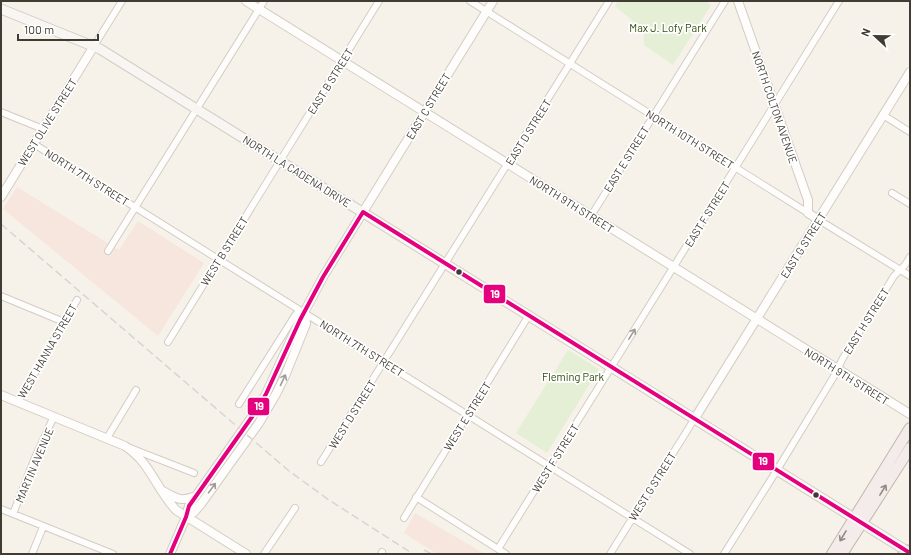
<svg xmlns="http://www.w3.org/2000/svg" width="911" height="555" viewBox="0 0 911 555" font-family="Barlow,sans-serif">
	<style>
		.industrial { fill: #f7e6de }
		.green { fill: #e5efd5 }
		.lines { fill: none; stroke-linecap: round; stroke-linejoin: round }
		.minor-casing { stroke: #d2cdc5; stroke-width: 8 }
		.tertiary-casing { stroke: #d2cdc5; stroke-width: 10 }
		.secondary-casing { stroke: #d2cdc5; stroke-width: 11 }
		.primary-casing { stroke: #c2b6af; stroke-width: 12 }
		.motorway-casing { stroke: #c2b6af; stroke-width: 13 }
		.minor { stroke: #fefdfc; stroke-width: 6 }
		.tertiary { stroke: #fefdfc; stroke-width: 8 }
		.secondary { stroke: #f8f5f3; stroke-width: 9 }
		.primary { stroke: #f3ecea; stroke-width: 10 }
		.motorway { stroke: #eae1de; stroke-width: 11 }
		.rail { stroke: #d7d5d2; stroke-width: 1.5; stroke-dasharray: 8 4; stroke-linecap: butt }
		.bus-1-casing { stroke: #fff; stroke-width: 7 }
		.bus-1 { stroke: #e5007d; stroke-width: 4 }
		.oneway { stroke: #9f9c98 }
		.oneway2 { stroke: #918b85 }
		.bus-dot { fill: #403b33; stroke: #fff; stroke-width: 1.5 }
		.labels { text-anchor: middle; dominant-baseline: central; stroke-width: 3.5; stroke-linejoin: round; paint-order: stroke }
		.park-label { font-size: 11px; fill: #2f4a0b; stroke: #fff }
		.street-label { font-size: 11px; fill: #403b33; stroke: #fff }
		.line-badge { stroke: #fff; stroke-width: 1.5 }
		.badge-label { font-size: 11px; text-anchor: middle; font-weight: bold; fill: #fff }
	</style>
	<rect width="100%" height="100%" fill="#f7f2e9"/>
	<path class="industrial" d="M17,187L119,250L138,221L204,263L158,336L3,209Z
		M415,513L485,554H437L404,533Z"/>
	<path class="green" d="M618,1H705L711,5L673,65L644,45L643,29L615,6Z
		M568,350L599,369L547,453L516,433Z"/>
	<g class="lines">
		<defs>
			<path id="minor" d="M470,1L808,213
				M94,46L122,1
				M1,112L43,129
				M883,115L910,132
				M34,144L690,554
				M892,193L910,204
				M591,216L725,1
				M819,220L910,276
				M108,251L264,1
				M1,296L64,322
				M168,342L379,1
				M18,402L77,300
				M239,404L296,314L305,312
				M107,438L136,390
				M130,448L194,473
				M321,462L609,1
				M416,497L506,554
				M1,509L113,554
				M13,514L34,460L54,416
				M404,518L529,315
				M498,549L839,1
				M32,554L43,527
				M264,554L295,508
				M381,554L382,552
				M610,554L695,418
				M724,554L777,470L833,378L843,358L894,276L905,265L910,257"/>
			<path id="tertiary" d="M246,1L910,414
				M738,1L808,200V213L819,220
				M1,197L94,46
				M1,395L125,446C151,463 156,489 176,510L246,554
				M695,418L910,72
				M163,491C177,499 181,502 196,496
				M186,517L194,512L201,504L259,423L276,394L285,376L306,324L305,312
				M170,554L186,517L189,506L254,414L266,394L300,320L323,277L493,1"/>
			<path id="secondary" d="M1,9L100,49L910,553"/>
			<path id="primary" d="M832,554L910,428
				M842,554L910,448"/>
			<path id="motorway" d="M904,554L907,551"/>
		</defs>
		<use href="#minor" class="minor-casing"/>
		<use href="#tertiary" class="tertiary-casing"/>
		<use href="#secondary" class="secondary-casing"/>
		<use href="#primary" class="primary-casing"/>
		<use href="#motorway" class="motorway-casing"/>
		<use href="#minor" class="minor"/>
		<use href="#tertiary" class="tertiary"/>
		<use href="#secondary" class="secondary"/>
		<use href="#primary" class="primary"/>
		<use href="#motorway" class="motorway"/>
		<path class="rail" d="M1,224L289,471L329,500L413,554
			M424,550L432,554"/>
		<defs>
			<path id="bus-1" d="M170,554L186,517L189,506L254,414L266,394L300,320L323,277L363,212L910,553"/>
		</defs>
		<use href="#bus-1" class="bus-1-casing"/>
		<use href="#bus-1" class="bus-1"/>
	</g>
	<defs><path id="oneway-shaft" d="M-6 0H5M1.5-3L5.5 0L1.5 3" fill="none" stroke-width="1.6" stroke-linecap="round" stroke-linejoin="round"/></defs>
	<g class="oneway">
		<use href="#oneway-shaft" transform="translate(632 334) rotate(-58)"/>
		<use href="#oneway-shaft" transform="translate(283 380) rotate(-65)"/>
		<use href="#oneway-shaft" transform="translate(212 488) rotate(-54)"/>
	</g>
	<g class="oneway2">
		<use href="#oneway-shaft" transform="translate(883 490) rotate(-58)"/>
		<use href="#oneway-shaft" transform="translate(843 536) rotate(121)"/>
	</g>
	<g class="bus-dot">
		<circle cx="459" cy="272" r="3.5"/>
		<circle cx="816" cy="495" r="3.5"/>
	</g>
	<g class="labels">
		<g class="park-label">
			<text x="668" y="27">Max J. Lofy Park</text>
			<text x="573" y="376">Fleming Park</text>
		</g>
		<g class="street-label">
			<text transform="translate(330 81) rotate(-58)">EAST B STREET</text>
			<text transform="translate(428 106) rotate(-59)">EAST C STREET</text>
			<text transform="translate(775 107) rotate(71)">NORTH COLTON AVENUE</text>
			<text transform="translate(47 122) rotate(-58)">WEST OLIVE STREET</text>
			<text transform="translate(528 132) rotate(-58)">EAST D STREET</text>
			<text transform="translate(690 139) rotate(32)">NORTH 10TH STREET</text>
			<text transform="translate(626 159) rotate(-58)">EAST E STREET</text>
			<text transform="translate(297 171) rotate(32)">NORTH LA CADENA DRIVE</text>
			<text transform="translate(87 177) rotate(32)">NORTH 7TH STREET</text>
			<text transform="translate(572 204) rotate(32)">NORTH 9TH STREET</text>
			<text transform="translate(707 214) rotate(-58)">EAST F STREET</text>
			<text transform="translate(803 245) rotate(-58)">EAST G STREET</text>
			<text transform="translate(224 251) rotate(-58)">WEST B STREET</text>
			<text transform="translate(866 321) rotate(-58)">EAST H STREET</text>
			<text transform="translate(362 348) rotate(32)">NORTH 7TH STREET</text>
			<text transform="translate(47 351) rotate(-60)">WEST HANNA STREET</text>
			<text transform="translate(847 376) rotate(32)">NORTH 9TH STREET</text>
			<text transform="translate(352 414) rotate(-58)">WEST D STREET</text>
			<text transform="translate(467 416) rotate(-58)">WEST E STREET</text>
			<text transform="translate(555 458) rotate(-58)">WEST F STREET</text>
			<text transform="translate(34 465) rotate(-67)">MARTIN AVENUE</text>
			<text transform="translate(652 486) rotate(-58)">WEST G STREET</text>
		</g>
	</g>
	<g class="line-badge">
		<rect x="483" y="284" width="23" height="20" rx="4" fill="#e5007d"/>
		<rect x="247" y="397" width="23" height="19" rx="4" fill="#e5007d"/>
		<rect x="752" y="452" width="23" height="19" rx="4" fill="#e5007d"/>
	</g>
	<g class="badge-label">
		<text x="495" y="298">19</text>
		<text x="259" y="410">19</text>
		<text x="763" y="465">19</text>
	</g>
	<rect width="911" height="555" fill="none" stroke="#403b33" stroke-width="4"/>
	<g transform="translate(875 36) rotate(292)" stroke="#ffffff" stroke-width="3" paint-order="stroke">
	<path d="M0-3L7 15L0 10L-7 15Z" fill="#403b33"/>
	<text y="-6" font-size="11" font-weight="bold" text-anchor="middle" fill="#403b33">N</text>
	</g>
	<path d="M18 34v6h80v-6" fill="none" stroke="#403b33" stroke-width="2"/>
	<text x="24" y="34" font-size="12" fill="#403b33" stroke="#ffffff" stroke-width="3" paint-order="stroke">100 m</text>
</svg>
